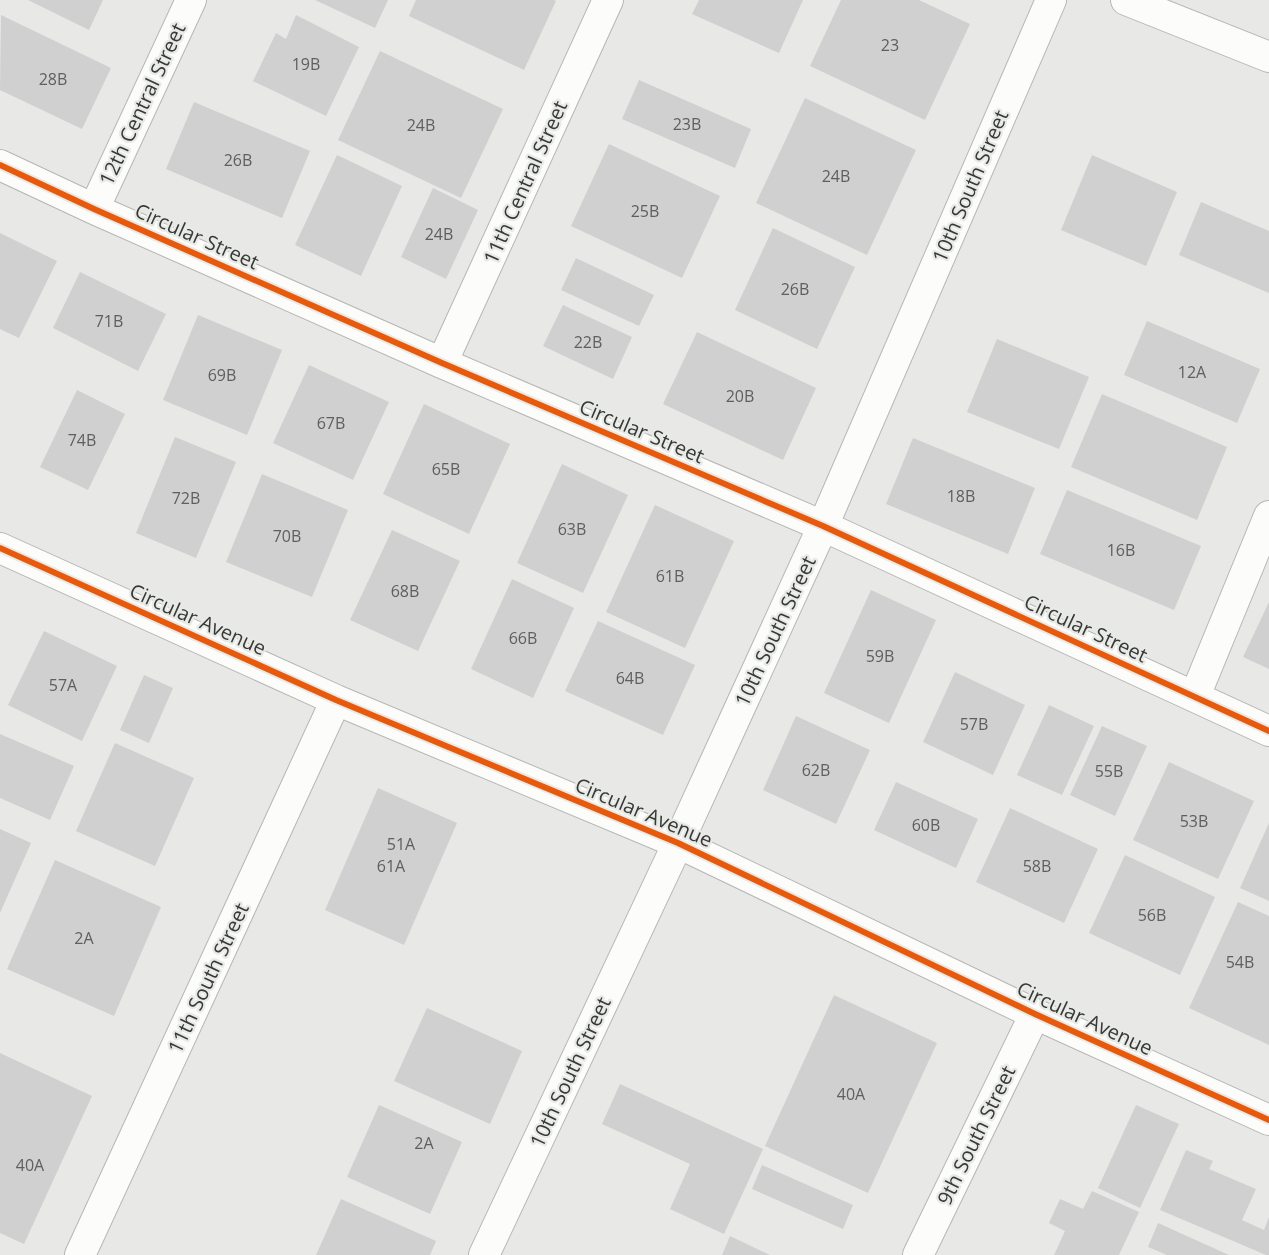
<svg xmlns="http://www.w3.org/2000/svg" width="1269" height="1255" viewBox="0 0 1269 1255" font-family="'Open Sans',sans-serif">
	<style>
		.building { fill: #cfd0cf }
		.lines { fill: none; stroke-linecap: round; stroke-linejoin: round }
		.minor-casing { stroke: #b6b6b5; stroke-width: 32 }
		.minor { stroke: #fcfcfb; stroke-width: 30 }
		.cycleway-casing { stroke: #e8eae6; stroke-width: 10 }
		.cycleway { stroke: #e8590c; stroke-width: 6 }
		.labels { text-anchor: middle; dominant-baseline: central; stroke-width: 4.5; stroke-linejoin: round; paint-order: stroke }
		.number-label { font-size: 16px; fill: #5f605e }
		.street-label { font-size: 20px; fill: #383937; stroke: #e8eae6 }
	</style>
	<rect width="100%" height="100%" fill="#e8e9e7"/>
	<path class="building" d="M28,0H103L89,30Z
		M315,0H388L375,28Z
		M416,0H554L556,1L524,70L409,16Z
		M699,0H803L779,53L692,14Z
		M841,0H919L970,24L925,120L810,66Z
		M1,15L111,68L82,129L0,90Z
		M296,15L359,47L326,116L253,81L276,33L286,39Z
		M380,51L503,109L461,198L338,140Z
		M639,80L751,129L735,168L622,119Z
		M805,98L916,150L867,255L756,203Z
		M194,102L310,151L282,218L166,169Z
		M609,144L720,196L682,278L571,226Z
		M337,155L402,186L361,276L295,245Z
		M1092,155L1177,192L1146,266L1061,230Z
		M433,188L478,210L446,279L401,257Z
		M1201,202L1269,231V293L1179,255Z
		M773,228L855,267L817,349L735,310Z
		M0,233L57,261L19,338L0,329Z
		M576,258L654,295L639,326L561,290Z
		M80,272L166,314L138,371L53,328Z
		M563,305L632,337L613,379L543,346Z
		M198,315L282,350L247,435L163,400Z
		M1147,321L1260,369L1237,423L1124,375Z
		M697,332L816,388L783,460L663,404Z
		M997,339L1089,377L1059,449L967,412Z
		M309,365L389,402L353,480L273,443Z
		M77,390L125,414L88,490L40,467Z
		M1102,394L1227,447L1197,520L1071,467Z
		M424,404L510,444L469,534L383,494Z
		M175,437L236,462L196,558L136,533Z
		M913,438L1035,488L1008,554L886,504Z
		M562,464L628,495L583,593L517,563Z
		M262,474L348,510L312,597L226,562Z
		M1067,490L1201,546L1174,610L1040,554Z
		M655,505L734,541L685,648L606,612Z
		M392,530L460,561L418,651L350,620Z
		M512,579L574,608L533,698L471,669Z
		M871,590L936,620L889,723L824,693Z
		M1269,602V669L1243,657Z
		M598,621L695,665L663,735L565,691Z
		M44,631L117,666L82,741L8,705Z
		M955,672L1025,705L993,775L923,742Z
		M144,675L173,688L149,743L120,730Z
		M1049,705L1094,726L1062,795L1017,775Z
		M796,716L870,750L836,824L763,790Z
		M1102,726L1147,746L1115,816L1070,795Z
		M0,734L74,766L50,820L0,798Z
		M115,743L194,778L155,866L76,831Z
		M1169,762L1254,801L1218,879L1133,840Z
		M896,782L978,819L956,868L874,830Z
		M378,788L457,823L404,945L325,910Z
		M1010,808L1098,849L1064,923L976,882Z
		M1269,823V901L1240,888Z
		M0,829L31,843L0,913Z
		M1125,855L1215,897L1180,975L1089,933Z
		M55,860L161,907L114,1016L7,969Z
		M1238,902L1269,916V1045L1189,1008Z
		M834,995L937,1043L868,1193L765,1146Z
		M427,1008L522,1051L490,1124L394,1081Z
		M0,1053L92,1096L24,1244L0,1233Z
		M620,1084L763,1149L724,1234L670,1209L690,1164L602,1124Z
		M379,1105L462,1142L430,1214L347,1177Z
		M1136,1105L1179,1124L1140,1208L1098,1188Z
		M1186,1150L1213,1161L1209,1169L1256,1189L1242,1220L1264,1230L1269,1217V1255H1266L1160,1210Z
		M762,1165L853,1205L843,1229L752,1189Z
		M1092,1191L1139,1212L1119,1255H1054L1065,1231L1049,1223L1060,1199L1083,1209Z
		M341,1199L436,1241L430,1255H316Z
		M1158,1223L1229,1255H1167L1148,1247Z
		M730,1236L770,1255H722Z"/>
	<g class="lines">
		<defs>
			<path id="minor" d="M1126,0L1269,57
				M0,165L94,209L442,363L823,526L1269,731
				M94,209L191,0
				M442,363L608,0
				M0,548L336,700L678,843L1035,1014L1269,1120
				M1195,696L1269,516
				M80,1255L336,700
				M484,1255L678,843L823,526L1051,0
				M918,1255L1035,1014"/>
		</defs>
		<use href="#minor" class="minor-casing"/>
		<use href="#minor" class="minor"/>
		<defs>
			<path id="cycleway" d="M0,165L94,209L442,363L823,526L1269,731
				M0,548L336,700L678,843L1035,1014L1269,1120"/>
		</defs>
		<use href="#cycleway" class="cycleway-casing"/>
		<use href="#cycleway" class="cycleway"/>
	</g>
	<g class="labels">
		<g class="number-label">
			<text x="890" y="45">23</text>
			<text x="306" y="64">19B</text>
			<text x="53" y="79">28B</text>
			<text x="687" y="124">23B</text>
			<text x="421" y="125">24B</text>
			<text x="238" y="160">26B</text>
			<text x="836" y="176">24B</text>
			<text x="645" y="211">25B</text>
			<text x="439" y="234">24B</text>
			<text x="795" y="289">26B</text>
			<text x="109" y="321">71B</text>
			<text x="588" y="342">22B</text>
			<text x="1192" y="372">12A</text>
			<text x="222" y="375">69B</text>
			<text x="740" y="396">20B</text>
			<text x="331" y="423">67B</text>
			<text x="82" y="440">74B</text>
			<text x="446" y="469">65B</text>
			<text x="961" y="496">18B</text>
			<text x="186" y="498">72B</text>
			<text x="572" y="529">63B</text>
			<text x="287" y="536">70B</text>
			<text x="1121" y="550">16B</text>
			<text x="670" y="576">61B</text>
			<text x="405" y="591">68B</text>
			<text x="523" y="638">66B</text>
			<text x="880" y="656">59B</text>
			<text x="630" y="678">64B</text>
			<text x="63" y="685">57A</text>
			<text x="974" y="724">57B</text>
			<text x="816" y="770">62B</text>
			<text x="1109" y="771">55B</text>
			<text x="1194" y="821">53B</text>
			<text x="926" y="825">60B</text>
			<text x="401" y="844">51A</text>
			<text x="391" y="866">61A</text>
			<text x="1037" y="866">58B</text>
			<text x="1152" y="915">56B</text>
			<text x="84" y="938">2A</text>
			<text x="1240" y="962">54B</text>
			<text x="851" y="1094">40A</text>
			<text x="424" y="1143">2A</text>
			<text x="30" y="1165">40A</text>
		</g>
		<g class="street-label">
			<text transform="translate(142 104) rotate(-65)">12th Central Street</text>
			<text transform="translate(525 182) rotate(-66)">11th Central Street</text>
			<text transform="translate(970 186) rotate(-67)">10th South Street</text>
			<text transform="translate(197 236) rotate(24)">Circular Street</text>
			<text transform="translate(642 431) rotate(23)">Circular Street</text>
			<text transform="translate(198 619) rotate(24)">Circular Avenue</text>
			<text transform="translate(1086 628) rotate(25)">Circular Street</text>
			<text transform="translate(775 631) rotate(-65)">10th South Street</text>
			<text transform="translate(644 812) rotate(23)">Circular Avenue</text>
			<text transform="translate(208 978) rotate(-65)">11th South Street</text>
			<text transform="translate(1085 1018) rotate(25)">Circular Avenue</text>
			<text transform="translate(570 1072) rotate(-65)">10th South Street</text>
			<text transform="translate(976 1135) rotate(-64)">9th South Street</text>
		</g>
	</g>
</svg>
